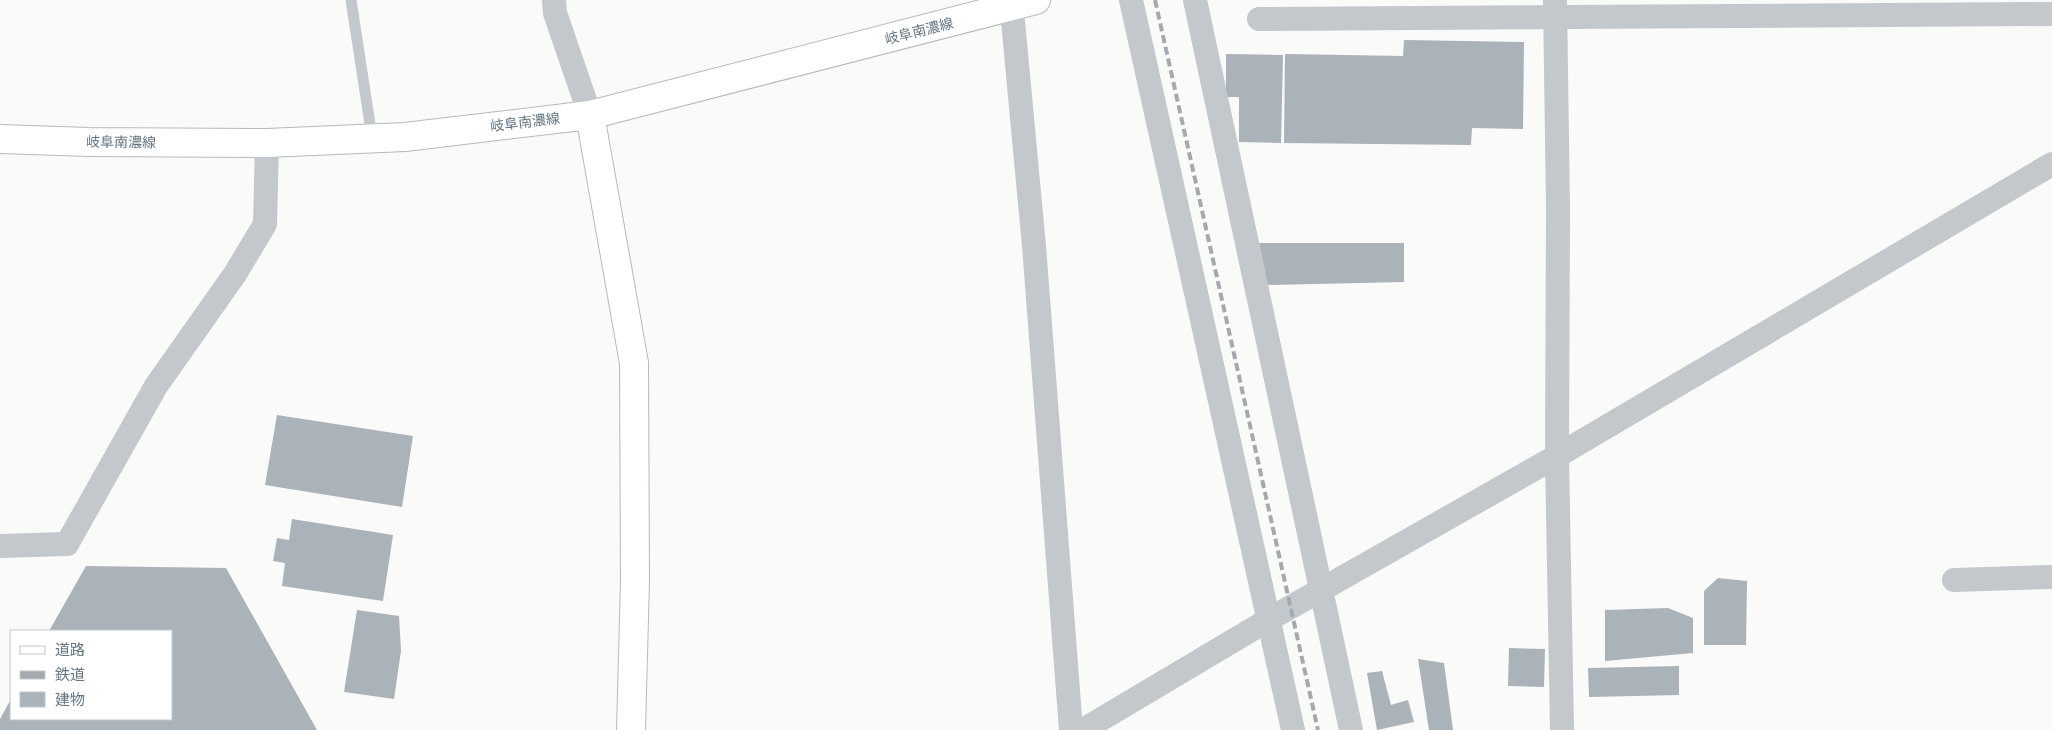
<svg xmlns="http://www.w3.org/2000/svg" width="2052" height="730" viewBox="0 0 2052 730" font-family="'PT Sans Narrow','Noto Sans JP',sans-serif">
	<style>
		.building { fill: #aab3b9 }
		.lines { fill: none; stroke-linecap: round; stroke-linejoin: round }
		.secondary-casing { stroke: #b3babf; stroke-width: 30 }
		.primary-casing { stroke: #b5babe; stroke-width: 30 }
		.lane { stroke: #c3c8cc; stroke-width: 11 }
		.street { stroke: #c3c8cc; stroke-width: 24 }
		.secondary { stroke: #fff; stroke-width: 28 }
		.primary { stroke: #fff; stroke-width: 28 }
		.rail { stroke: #a2aab0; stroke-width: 4; stroke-dasharray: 8 4; stroke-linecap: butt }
		.labels { text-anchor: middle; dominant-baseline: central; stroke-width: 5; stroke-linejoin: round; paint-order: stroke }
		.street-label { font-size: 14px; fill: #657683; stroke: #fff }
	</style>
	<rect width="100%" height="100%" fill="#fafaf8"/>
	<path class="building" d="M1404,40L1524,42L1523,129L1472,128L1471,145L1284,143L1285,54L1403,56Z
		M1226,54L1283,55L1281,143L1239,142V97H1226Z
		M1259,243H1404V282L1266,285Z
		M277,415L413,436L402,507L265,485Z
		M292,519L393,535L383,601L282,586L285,563L273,561L277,538L289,540Z
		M86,566L226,568L317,730H0V719L11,699V719H171V631H49Z
		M1718,578L1747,581L1746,645H1704V591Z
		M1668,608L1693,618V653L1605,661V610Z
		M357,610L399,616L401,651L394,699L344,692Z
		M1509,648L1545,649L1544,687L1508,686Z
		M1418,659L1444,663L1453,730H1429Z
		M1679,666V695L1589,697L1588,668Z
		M1382,671L1391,705L1408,700L1414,722L1377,730L1367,673Z"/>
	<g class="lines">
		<defs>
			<path id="secondary" d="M590,115L634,363L635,581L631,730"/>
			<path id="primary" d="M0,139L89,142L267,143L405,137L590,115L1036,0"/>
		</defs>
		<use href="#secondary" class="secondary-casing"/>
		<use href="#primary" class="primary-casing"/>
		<path class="lane" d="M351,0L372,137"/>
		<path class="street" d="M554,0L555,13L590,115
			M1011,0L1034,246L1071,730
			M1131,0L1293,730
			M1195,0L1351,730
			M1555,0L1558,208L1557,456L1562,730
			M1259,19L2052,14
			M0,546L67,544L156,386L235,274L265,224L267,143
			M1954,580L2052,577
			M1083,730L1268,620L1557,456L2052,164"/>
		<use href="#secondary" class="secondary"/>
		<use href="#primary" class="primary"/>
		<path class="rail" d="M1155,0L1318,730"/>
	</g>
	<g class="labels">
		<g class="street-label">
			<text transform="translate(919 31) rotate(-14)">岐阜南濃線</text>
			<text transform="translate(525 122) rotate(-7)">岐阜南濃線</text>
			<text transform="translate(121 142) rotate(1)">岐阜南濃線</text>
		</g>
	</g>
	<rect x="10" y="630" width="162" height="90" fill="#ffffff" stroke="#c1c8cd"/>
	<rect x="20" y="646" width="25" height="8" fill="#ffffff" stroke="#c1c8cd"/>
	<text x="55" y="655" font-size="15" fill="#657683">道路</text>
	<rect x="20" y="671" width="25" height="8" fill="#a2aab0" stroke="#c1c8cd"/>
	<text x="55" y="680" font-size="15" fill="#657683">鉄道</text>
	<rect x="20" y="692" width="25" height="15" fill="#aab3b9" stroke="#c1c8cd"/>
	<text x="55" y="705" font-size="15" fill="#657683">建物</text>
</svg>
